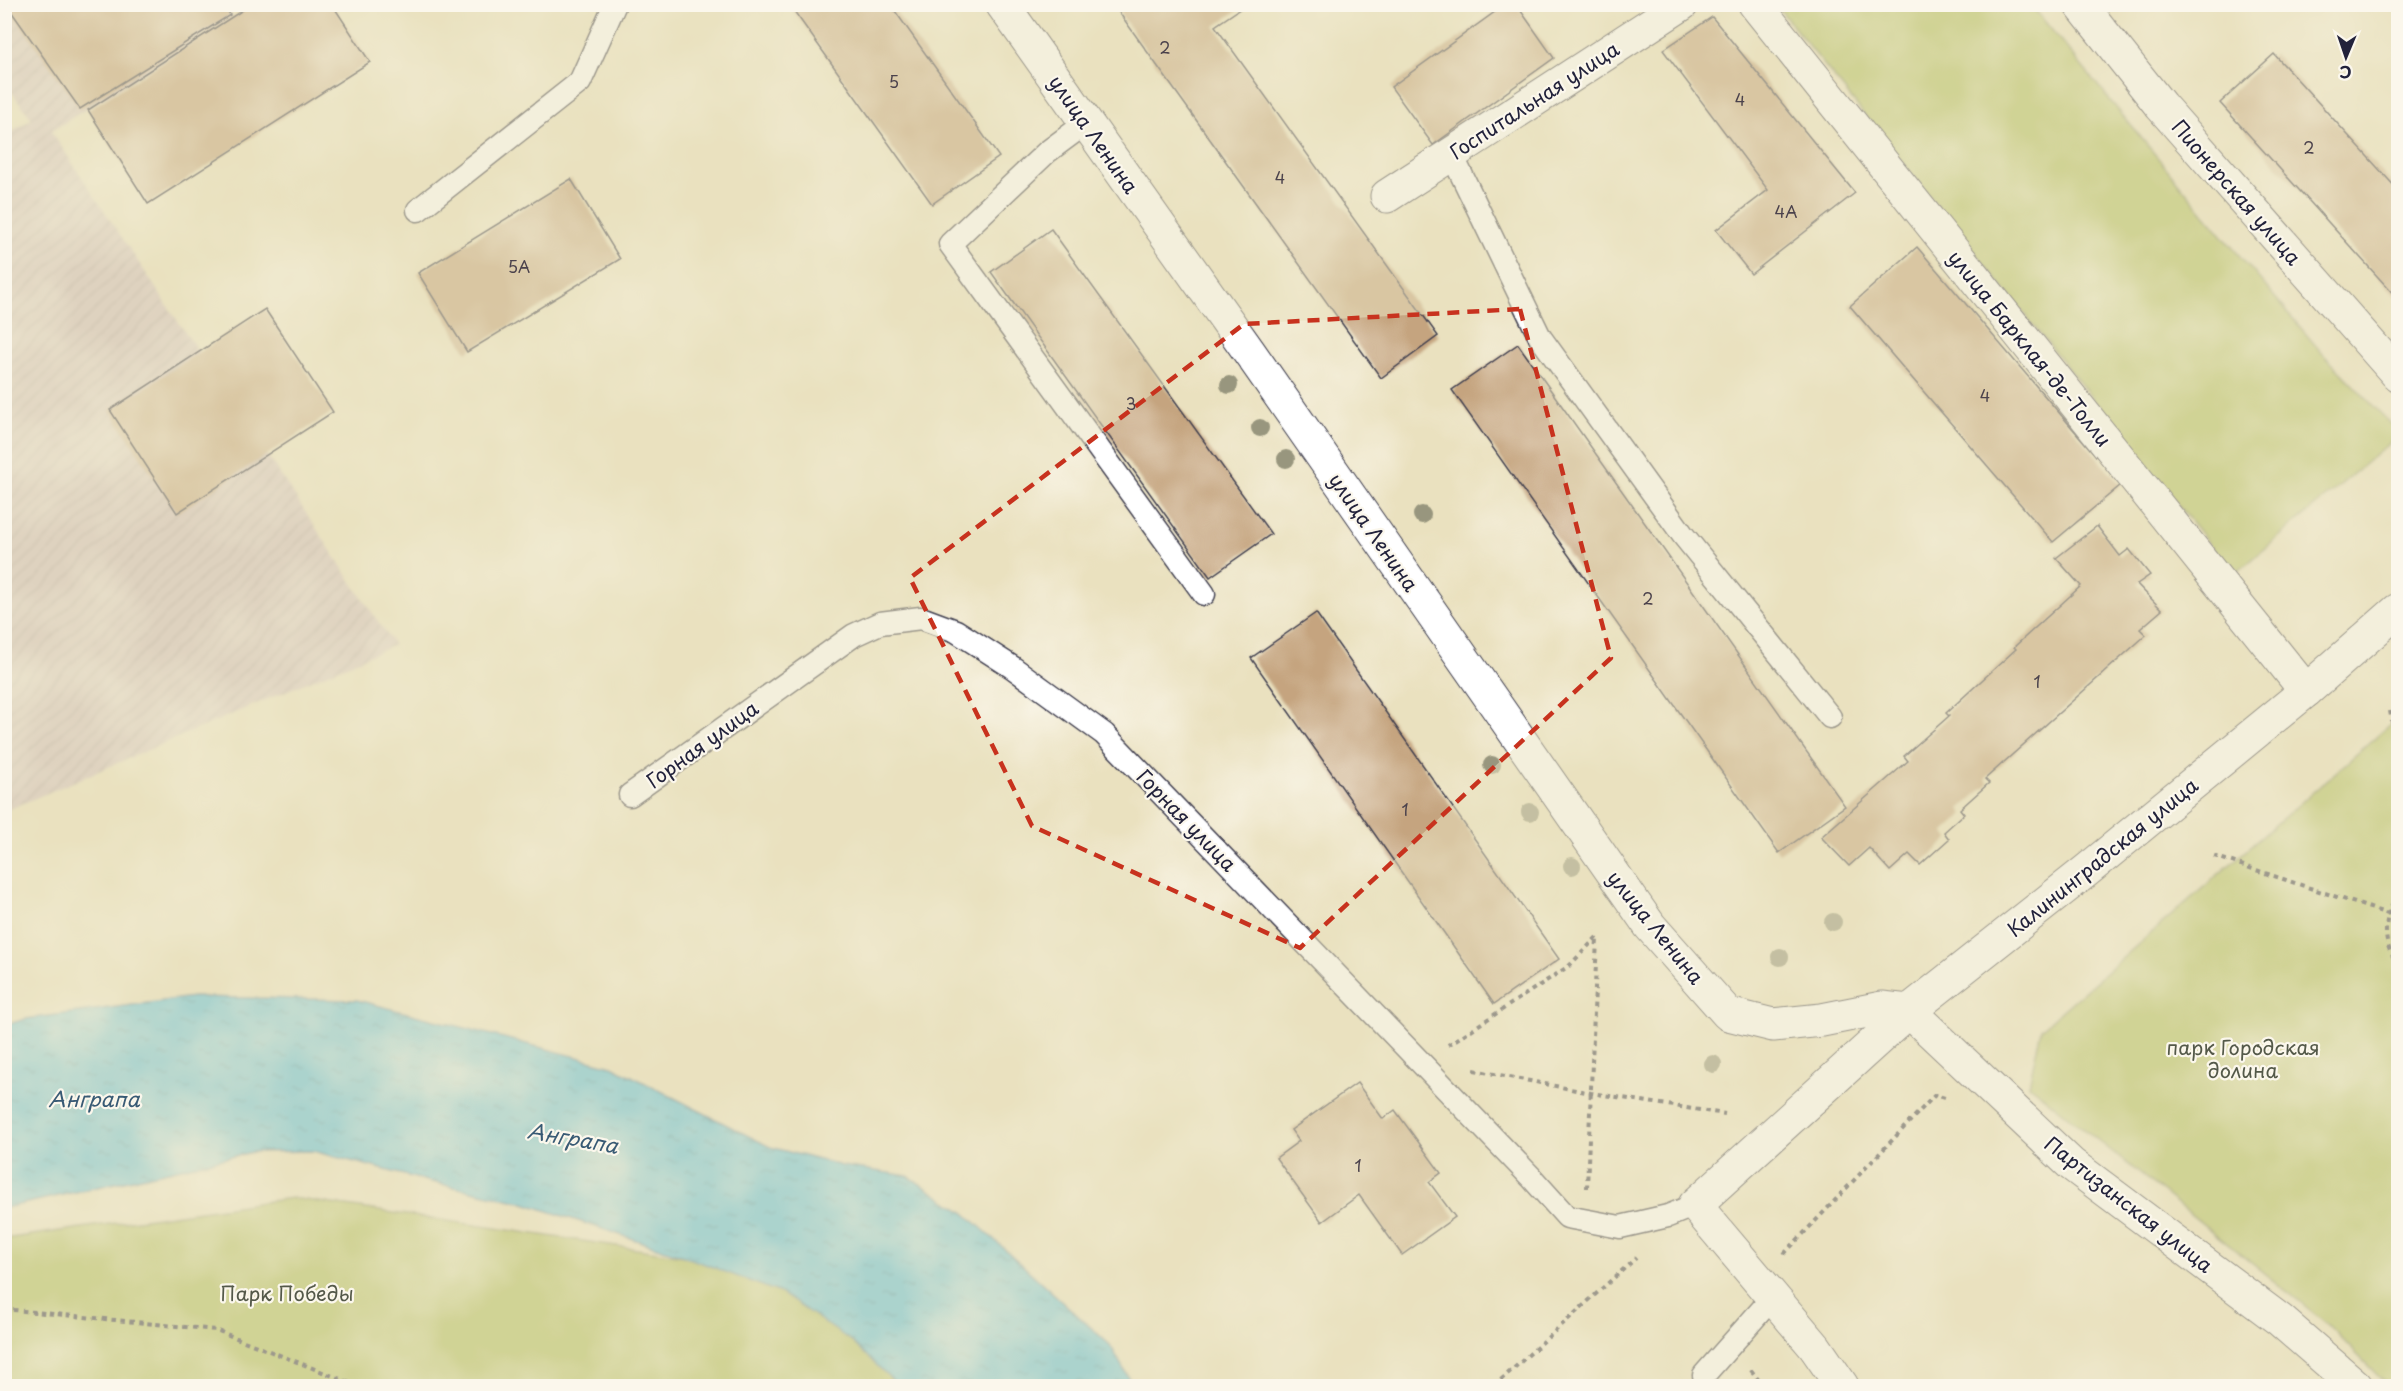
<svg xmlns="http://www.w3.org/2000/svg" width="2403" height="1391" viewBox="0 0 2403 1391" font-family="'Playpen Sans',sans-serif">
	<style>
		.industrial { fill: url(#industrial-furrows) }
		.green { fill: #b2c062; stroke: #6a714e; stroke-width: 1.5 }
		.water { fill: url(#water-ripples); stroke: #41728c; stroke-width: 1.5 }
		.building { fill: #c5a47f }
		.lines { fill: none; stroke-linecap: round; stroke-linejoin: round }
		.lane-casing { stroke: #403f4f; stroke-width: 25 }
		.street-casing { stroke: #403f4f; stroke-width: 35 }
		.primary-casing { stroke: #403f4f; stroke-width: 35 }
		.path { stroke: #403f4f; stroke-width: 4; stroke-dasharray: 4.5 4.5; stroke-linecap: butt }
		.lane { stroke: #fff; stroke-width: 22 }
		.street { stroke: #fff; stroke-width: 33 }
		.primary { stroke: #fff; stroke-width: 33 }
		.tree { fill: #98967e }
		.marked { fill: none; stroke: #c8321e; stroke-width: 4.5; stroke-dasharray: 12 8; stroke-linejoin: round }
		.labels { text-anchor: middle; dominant-baseline: central; stroke-width: 4.5; stroke-linejoin: round; paint-order: stroke }
		.number-label { font-size: 16px; fill: #4b424c }
		.street-label { font-size: 20px; fill: #22223b; stroke: #fbf7ec }
		.park-label { font-size: 20px; fill: #545949; stroke: #fbf7ec }
		.water-label { font-size: 21px; font-style: italic; fill: #385a74; stroke: #fbf7ec }
	</style>
	<defs>
		<pattern id="industrial-furrows" width="10" height="10" patternUnits="userSpaceOnUse" patternTransform="scale(1.5)"><rect width="10" height="10" fill="#d1bfbf"/><path d="M-1 1l2-2M0 10L10 0M9 11l2-2" fill="none" stroke="#b3a4a5"/></pattern>
		<pattern id="water-ripples" width="26" height="14" patternUnits="userSpaceOnUse" patternTransform="scale(1.5)"><rect width="26" height="14" fill="#60c1de"/><path d="M2 4q2-2 4 0t4 0M15 11q2-2 4 0t4 0" fill="none" stroke="#4f9cb5"/></pattern>
	</defs>
	<rect width="100%" height="100%" fill="#fbf7ec"/>
	<filter id="ink" filterUnits="userSpaceOnUse"><feTurbulence type="fractalNoise" baseFrequency=".0167" numOctaves="2"/><feDisplacementMap in="SourceGraphic" scale="12" xChannelSelector="R" yChannelSelector="G"/><feConvolveMatrix kernelMatrix="1 2 1 2 8 2 1 2 1" color-interpolation-filters="sRGB"/></filter>
	<filter id="wash" filterUnits="userSpaceOnUse"><feTurbulence type="fractalNoise" baseFrequency=".008" numOctaves="4" result="noise"/><feDisplacementMap in="SourceGraphic" scale="24" xChannelSelector="R" yChannelSelector="G"/><feGaussianBlur stdDeviation="1.35" result="paint"/><feColorMatrix in="noise" values="0 0 0 0 0 0 0 0 0 0 0 0 0 0 0 0 0 1.4 0 .05"/><feComposite in="paint" operator="in"/></filter>
	<g filter="url(#wash)">
		<rect width="100%" height="100%" fill="#eae1bf"/>
		<path class="industrial" d="M5,5H225L233,16L51,131L394,645L5,811L4,136L32,119L5,83Z"/>
		<path class="green" d="M1776,5H2031L2222,235L2322,353L2398,431V436L2234,575Z
			M2398,718V1386H2388L2325,1322L2029,1085L2041,1029Z
			M292,1198L684,1256L781,1293L850,1340L899,1386H5L4,1239Z"/>
		<path class="water" d="M193,997L357,1000L612,1066L770,1147L842,1166L908,1176L965,1213L1110,1345L1133,1386H899L850,1340L781,1293L684,1256L521,1202L427,1181L313,1151L252,1152L5,1208V1025L26,1019Z"/>
		<g id="blocks">
			<path class="building" d="M6,4H224L230,15L80,109Z
				M252,4H332L370,62L148,204L88,110Z
				M789,4H890L999,157L932,204Z
				M1113,4H1247L1215,26L1438,336L1381,378Z
				M1506,4H1516L1554,58L1433,145L1391,87Z
				M1712,17L1855,193L1751,274L1716,230L1768,190L1663,50Z
				M2274,54L2398,190V299L2220,103Z
				M571,179L620,259L467,352L418,273Z
				M1051,229L1271,534L1210,577L991,272Z
				M1917,247L2121,485L2053,542L1850,306Z
				M265,309L333,412L177,513L110,410Z
				M1518,344L1845,806L1779,853L1452,390Z
				M2097,526L2120,556L2129,549L2150,575L2137,584L2162,610L2140,629L2146,635L1985,779L1989,783L1960,809L1964,814L1944,832L1949,839L1920,865L1909,854L1890,871L1869,848L1849,866L1821,837L1908,761L1904,756L1949,716L1946,713L2016,649L2014,647L2081,586L2056,558Z
				M1316,613L1559,959L1494,1004L1251,658Z
				M1357,1083L1383,1119L1395,1110L1441,1173L1429,1182L1455,1217L1402,1255L1359,1195L1322,1222L1276,1158L1299,1141L1291,1130Z"/>
		</g>
	</g>
	<g filter="url(#ink)">
		<use href="#blocks" fill-opacity="0" stroke="#403f4f" stroke-width="1.5"/>
		<g class="lines">
			<defs>
				<path id="lane" d="M1086,123L1047,152L950,244L1204,594
					M1451,153L1540,337L1683,535L1830,717
					M418,210L580,82L615,4
					M630,795L854,635L880,623L921,618L956,631L1012,667L1104,734L1531,1177L1567,1217L1620,1227L1668,1216L1695,1205
					M1704,1375L1773,1297"/>
				<path id="street" d="M1755,4L2306,691
					M2080,4L2161,106L2398,375
					M1387,196L1682,4
					M1842,1386L1815,1347L1695,1205L1909,1011"/>
				<path id="primary" d="M1002,4L1250,353L1650,926L1728,1014L1773,1025L1822,1020L1882,1008L1909,1011L2086,871L2306,691L2398,610
					M1909,1011L2071,1164L2280,1320L2356,1386"/>
			</defs>
			<use href="#lane" class="lane-casing"/>
			<use href="#street" class="street-casing"/>
			<use href="#primary" class="primary-casing"/>
			<path class="path" d="M2390,711L2398,753
				M2214,856L2388,914
				M2398,895C2384,915 2380,943 2398,963
				M1448,1045L1569,966L1597,937
				M1474,1070L1591,1093L1725,1114
				M1587,1188L1597,937
				M1784,1254L1935,1095L1945,1098
				M4,1309L216,1330L358,1386
				M1751,1370L1763,1386
				M1494,1386L1636,1258"/>
			<use href="#lane" class="lane"/>
			<use href="#street" class="street"/>
			<use href="#primary" class="primary"/>
		</g>
		<g class="tree">
			<circle cx="1229" cy="385" r="9"/>
			<circle cx="1260" cy="428" r="9"/>
			<circle cx="1286" cy="459" r="9"/>
			<circle cx="1422" cy="515" r="9"/>
			<circle cx="1492" cy="765" r="9"/>
			<circle cx="1530" cy="812" r="9"/>
			<circle cx="1572" cy="866" r="9"/>
			<circle cx="1833" cy="922" r="9"/>
			<circle cx="1780" cy="957" r="9"/>
			<circle cx="1713" cy="1064" r="9"/>
		</g>
	</g>
	<path d="M0 0H2403V1391H0ZM1520,309L1611,658L1300,948L1032,826L910,578L1244,324Z" fill="#eae1bf" fill-opacity=".55" fill-rule="evenodd"/>
	<path class="marked" d="M1520,309L1611,658L1300,948L1032,826L910,578L1244,324Z"/>
	<g class="labels">
		<g class="number-label">
			<text x="1165" y="47">2</text>
			<text x="894" y="81">5</text>
			<text x="1740" y="99">4</text>
			<text x="2309" y="147">2</text>
			<text x="1280" y="177">4</text>
			<text x="1786" y="211">4А</text>
			<text x="519" y="266">5А</text>
			<text x="1985" y="395">4</text>
			<text x="1131" y="403">3</text>
			<text x="1648" y="598">2</text>
			<text x="2037" y="681">1</text>
			<text x="1405" y="809">1</text>
			<text x="1358" y="1165">1</text>
		</g>
		<g class="street-label">
			<text transform="translate(1534 100) rotate(-33)">Госпитальная улица</text>
			<text transform="translate(1094 134) rotate(55)">улица Ленина</text>
			<text transform="translate(2237 192) rotate(49)">Пионерская улица</text>
			<text transform="translate(2030 348) rotate(51)">улица Барклая-де-Толли</text>
			<text transform="translate(1374 532) rotate(55)">улица Ленина</text>
			<text transform="translate(702 744) rotate(-36)">Горная улица</text>
			<text transform="translate(1187 820) rotate(46)">Горная улица</text>
			<text transform="translate(2102 857) rotate(-39)">Калининградская улица</text>
			<text transform="translate(1656 927) rotate(51)">улица Ленина</text>
			<text transform="translate(2129 1204) rotate(38)">Партизанская улица</text>
		</g>
		<g class="park-label">
			<text x="2243" y="1047">парк Городская<tspan x="2243" dy="23">долина</tspan></text>
			<text x="287" y="1293">Парк Победы</text>
		</g>
		<g class="water-label">
			<text x="94" y="1098">Анграпа</text>
			<text transform="translate(573 1137) rotate(10)">Анграпа</text>
		</g>
	</g>
	<rect width="2403" height="1391" fill="none" stroke="#fbf7ec" stroke-width="24"/>
	<g transform="translate(2346 57) rotate(182)" stroke="#fbf7ec" stroke-width="4.5" paint-order="stroke">
	<path d="M0-4.5L10 22L0 15L-10 22Z" fill="#22223b"/>
	<text y="-9" font-size="16" font-weight="bold" text-anchor="middle" fill="#22223b">С</text>
	</g>
</svg>
